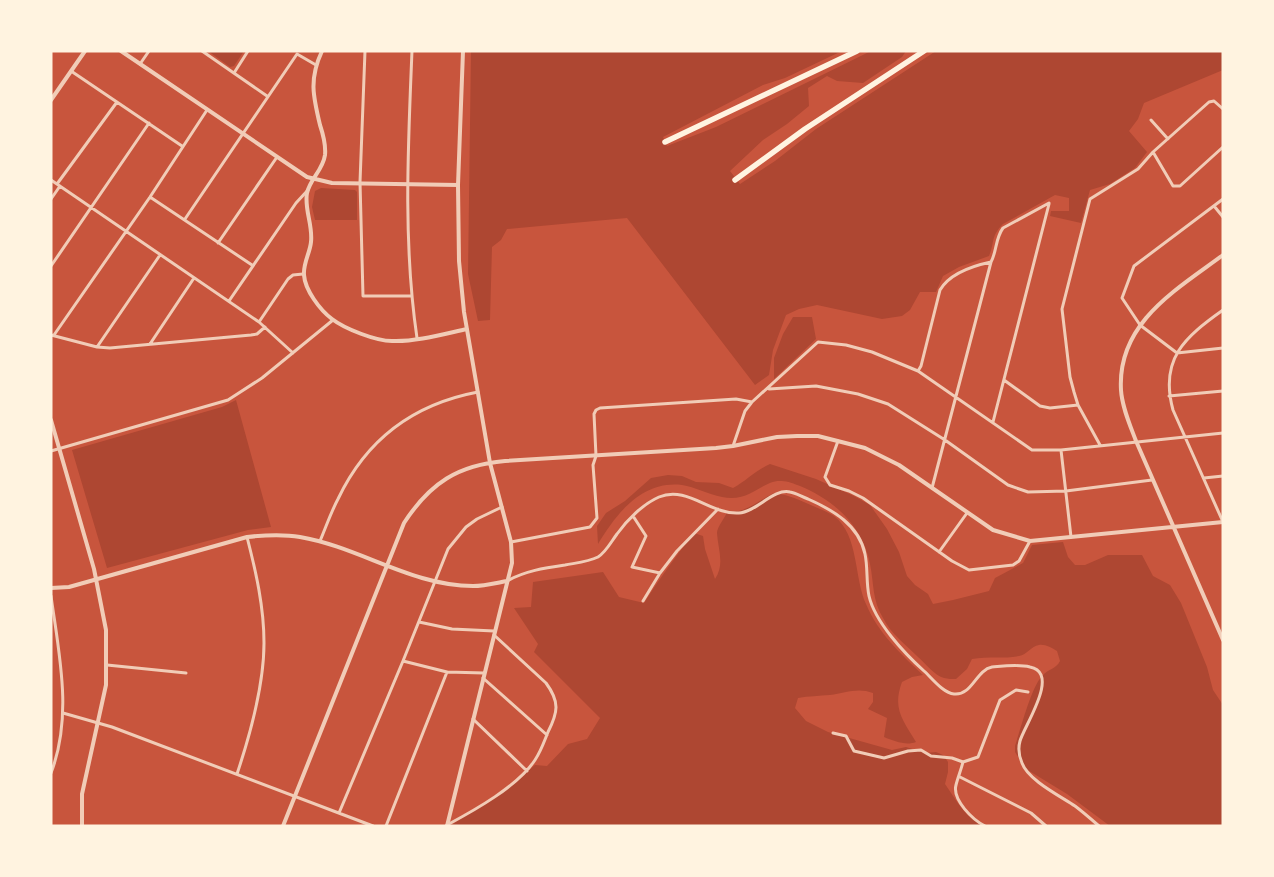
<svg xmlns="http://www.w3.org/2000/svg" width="1274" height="877" viewBox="0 0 1274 877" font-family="'Alegreya Sans',sans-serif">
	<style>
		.green { fill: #ae4732 }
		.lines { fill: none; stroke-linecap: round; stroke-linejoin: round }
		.minor { stroke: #f1ccb7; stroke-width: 3 }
		.tertiary { stroke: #f1ccb7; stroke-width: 4 }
		.motorway { stroke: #fff3e0; stroke-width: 5.5 }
	</style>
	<rect width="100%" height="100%" fill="#c8553d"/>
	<path class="green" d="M208,51H244L234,66L230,67Z
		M471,51H842L785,78L763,85L663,137L667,146L716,127L871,51H906L902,57L863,83L837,81L827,76L808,88L809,106L787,124L763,140L730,171L740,184L775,161L816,129L936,51H1223V70L1144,103L1138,119L1129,131L1147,152L1135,168L1110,184L1090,190L1081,223L1050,216L1051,211H1069V198L1055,195L1003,224C990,237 995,243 989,256L959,267L943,276L936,292H920L910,310L902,316L882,319L817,305L799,309L786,315L773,350L769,375L755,385L627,218L507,229L501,240L492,247L490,320L478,321L468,274Z
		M321,188L355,190L357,192V220H315L312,207L315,191Z
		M793,317H812L816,339L774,379V358L783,334Z
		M236,400L271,527L248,530L107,568L72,450L222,407Z
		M770,464L816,479L854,496L870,505L887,529L899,552L907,576L915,585L928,594L933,604L953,600L989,591L995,578L1023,563L1032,545L1063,542L1068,557L1075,565H1085L1108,555H1142L1153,576L1170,585L1181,603L1207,667L1213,690L1223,705V826H1110L1067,794L1026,769L1015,752V746C1021,728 1031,688 1042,676C1048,669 1056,669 1060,661L1057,651C1052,648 1045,644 1039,645C1031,646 1027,655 1019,656C1005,659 988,656 972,659L967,669L956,679C952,679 948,679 944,678C935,676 925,663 918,657C906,645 891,634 883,618C872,600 874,583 870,564C863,526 834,500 800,486C795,484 787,481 782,481C762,479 752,503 722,497C708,494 695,487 682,485C642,480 616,514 598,544L597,526L606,513L625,501L651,478L668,475L682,476L696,482L719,483L733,488C746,481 756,470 770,464Z
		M774,493C790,495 799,500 813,506C820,509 828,512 834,516C859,535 854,578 866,604C878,633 901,654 923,675L912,677L902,682C892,709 903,720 916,742C906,746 894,741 884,737L887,718L868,709L873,702V693C858,687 845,693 830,695C819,696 809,696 798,698L795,708L806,721L828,732L892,750L906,747L926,753L936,752L943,755L948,762V772L945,784C956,800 965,817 983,826H450L518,780L535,765L547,766L568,744L587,739L600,718L534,652L538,644L514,608L531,607L533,582L603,572L619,597L644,603C659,579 676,556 694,533L703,536L705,549L715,579C725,564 718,550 717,533C717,527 725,518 727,512C746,513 758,501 774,493Z"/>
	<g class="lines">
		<path class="minor" d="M202,51L267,96
			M365,51L360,182L363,296H411
			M412,51C408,147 403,243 417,338
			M140,64L149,51
			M71,71L182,146
			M234,73L248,51
			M1151,120L1168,139
			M1153,152L1173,186H1180L1223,147
			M51,180L259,322L293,353
			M57,184L117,102
			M150,197L252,265
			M51,199L60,186
			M1223,199L1134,266L1122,298L1140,325L1177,353L1223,348
			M1214,206L1223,217
			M185,219L297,54L316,65
			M218,243L277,157
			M51,266L149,123
			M229,301L296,203L308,190
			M1223,310C1185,337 1159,359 1173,410L1223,522
			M259,322L288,279L293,275L303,274
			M51,335L97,347L110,348L251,335L257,334L265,327
			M54,335L150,197L207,110
			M150,344L194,278
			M97,347L160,255
			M918,371L921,366L940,290C950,273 972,266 991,262C997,251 995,239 1003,228L1049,203
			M1004,380L1040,406L1050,408L1078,405
			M769,389L816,386L858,394L888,404L945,440L1008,485L1028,492L1066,491L1152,480
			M1169,396L1223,391
			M993,422L1049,204
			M838,441L825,477L830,485L849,491L863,498L952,561L969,570L1013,565L1019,561L1030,541
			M1100,445L1078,405L1074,392L1070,377L1062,309L1090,199L1138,169L1153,152L1209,102L1214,101L1223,109
			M733,446L745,411L752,402L818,342L846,345L872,352L918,371L1032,450H1061L1223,433
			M1061,450L1071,537
			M51,451L228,400L262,378L333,320
			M1204,478L1223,476
			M932,488L991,262
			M633,516L646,536L632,567L660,573
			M320,541C326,527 331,512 338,499C366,440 414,404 478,392
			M511,542L590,527L597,518L593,465L596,456L594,414L596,410L600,408L736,399L752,402
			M939,552L967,513
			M507,581C525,571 544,568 565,565C575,563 588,562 598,557C606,552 611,542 617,534C627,520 643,504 659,497C687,485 711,515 739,513C756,512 774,488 790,492C796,493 802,497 808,499C833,510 859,525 865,554C868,568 866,582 869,596C875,622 904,653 924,671C932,678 943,693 954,694C972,696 976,670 992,667C1004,666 1018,664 1030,667C1061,673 1024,726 1020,741C1018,748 1019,756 1022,763C1028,780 1060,796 1075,806C1083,812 1091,819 1099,826
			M51,596C59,654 73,716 51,773
			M643,601L660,573L677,551L718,509
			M419,622L452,629L494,631
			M403,661L447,672L484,673
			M107,665L186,673
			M483,678L547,735
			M63,713L112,727L373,826
			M473,719L527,771
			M833,733L846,736L854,751L884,758L908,751L921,750L931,756L952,758L963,762
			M237,774C250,735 264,685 264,643C264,607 256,572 247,537
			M960,777L1031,813L1046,826
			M339,813L403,661L448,549L466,527L477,519L502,507
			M447,825C475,810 518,786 535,760C541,751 544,742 548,732C558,712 560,702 546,683L494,635
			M386,826L447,672
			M985,826C973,820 952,800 956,785C958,777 961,770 963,762L978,757L1000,700L1016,690L1028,692"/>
		<path class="tertiary" d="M121,51L307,177L332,183L458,185
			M322,51C309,79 313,96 320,125C323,134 326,145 325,155C323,170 310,179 307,193C304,209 313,225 311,242C310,253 303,263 304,275C305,290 320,310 332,319C345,329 376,341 392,341C416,342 444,334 467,329
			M51,100L85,51
			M1223,255C1176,290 1117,323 1121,390C1122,407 1130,425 1136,441L1223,640
			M51,420L94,569L106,630V685L82,794V826
			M51,588L69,587L247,537C265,535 283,534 300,537C359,547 412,586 473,586C484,586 496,583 507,581
			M283,826L404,523C430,483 458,465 505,461L716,448L733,446L777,437L797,436H818L865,448L899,465L993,530L1030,541L1223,522
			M447,826L512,563L511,542L490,463L464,312L459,261L458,185L463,51"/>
		<path class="motorway" d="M665,142L857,51
			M735,180L805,129L924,51"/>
	</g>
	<rect width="1274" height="877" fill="none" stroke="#fff3e0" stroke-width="105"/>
</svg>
